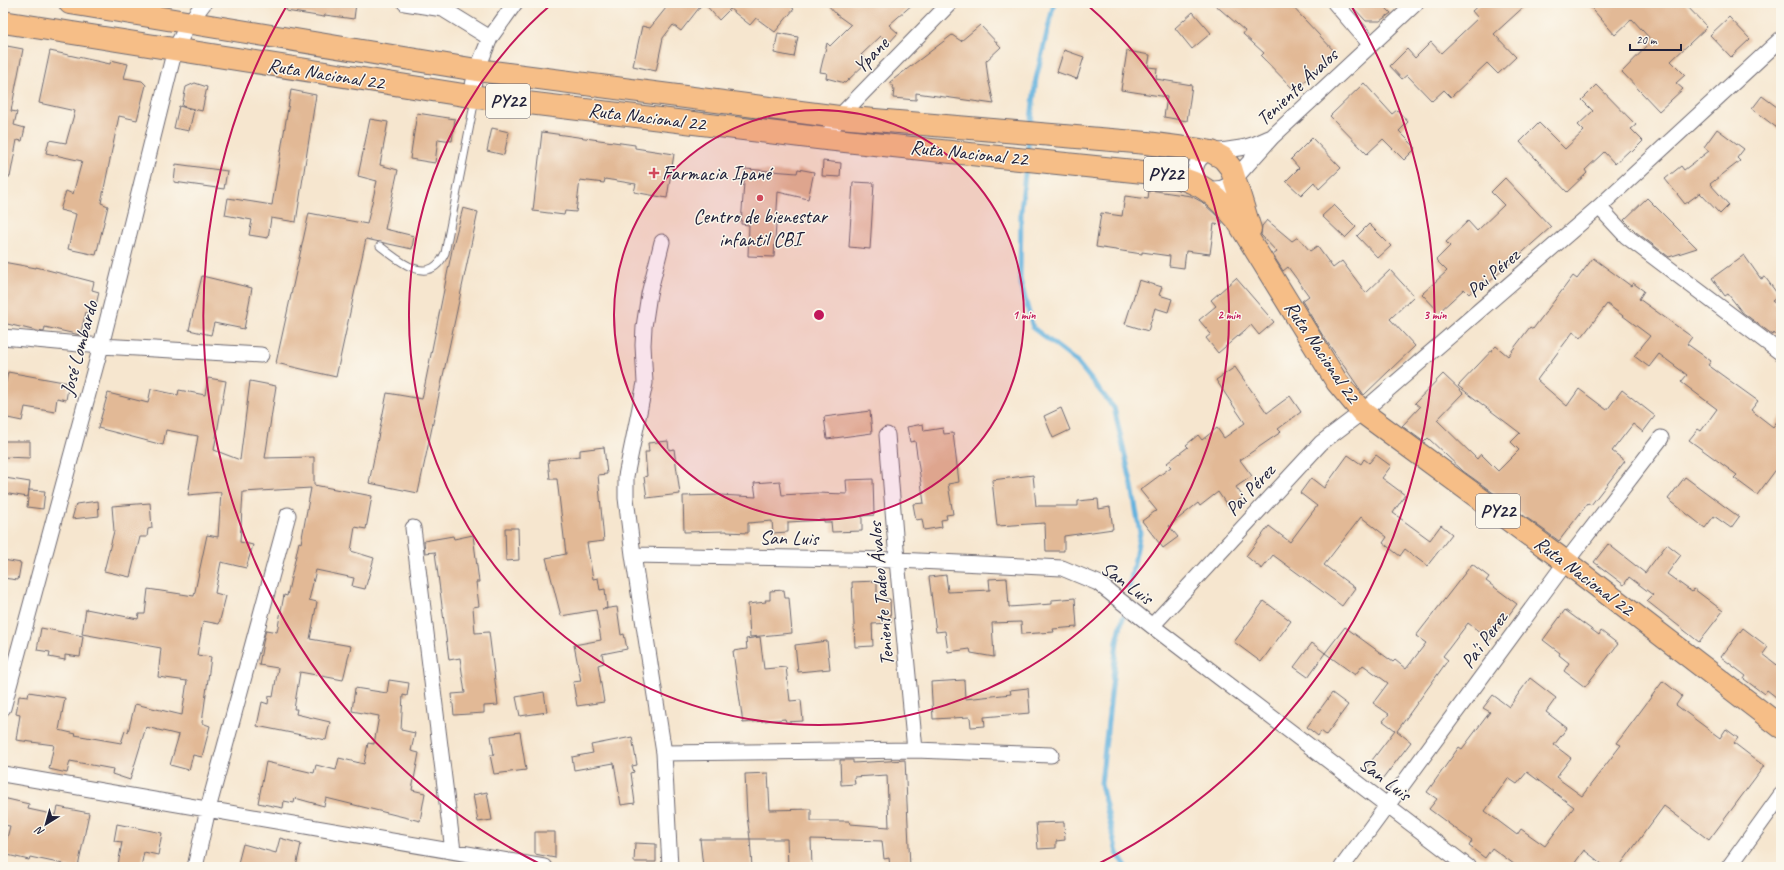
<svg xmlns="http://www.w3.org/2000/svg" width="1784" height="870" viewBox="0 0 1784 870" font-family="Caveat,sans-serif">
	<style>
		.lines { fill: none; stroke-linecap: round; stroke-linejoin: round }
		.stream { stroke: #65b2de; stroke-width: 5 }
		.building { fill: #e2b996; fill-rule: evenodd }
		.service-casing { stroke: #6c676f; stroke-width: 9 }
		.minor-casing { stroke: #6c676f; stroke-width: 17 }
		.trunk-casing { stroke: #6c676f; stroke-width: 24 }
		.service { stroke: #fff; stroke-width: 7 }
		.minor { stroke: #fff; stroke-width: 15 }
		.trunk { stroke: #f6be87; stroke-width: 22 }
		.ring { fill: none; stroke: #c2185b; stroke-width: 2 }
		.poi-dot { fill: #d1495b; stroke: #fbf7ec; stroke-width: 1.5 }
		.labels { text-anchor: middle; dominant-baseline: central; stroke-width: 3; stroke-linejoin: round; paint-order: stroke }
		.shield { fill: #fbf7ec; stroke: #636270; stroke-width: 1 }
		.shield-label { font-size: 19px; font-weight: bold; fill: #22223b }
		.street-label { font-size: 20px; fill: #22223b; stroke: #fbf7ec }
		.poi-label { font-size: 20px; fill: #22223b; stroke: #fbf7ec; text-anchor: start }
		.centre { fill: #c2185b; stroke: #fbf7ec; stroke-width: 2 }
		.ring-label { font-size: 12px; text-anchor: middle; font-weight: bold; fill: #c2185b; stroke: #fbf7ec; stroke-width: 3; stroke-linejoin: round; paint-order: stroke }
	</style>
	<rect width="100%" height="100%" fill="#fbf7ec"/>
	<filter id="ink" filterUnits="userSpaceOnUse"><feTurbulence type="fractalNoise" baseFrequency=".025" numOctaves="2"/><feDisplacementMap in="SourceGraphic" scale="8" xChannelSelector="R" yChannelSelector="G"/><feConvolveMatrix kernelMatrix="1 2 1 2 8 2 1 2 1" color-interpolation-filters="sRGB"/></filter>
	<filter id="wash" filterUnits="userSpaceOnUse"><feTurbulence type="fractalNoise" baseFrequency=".012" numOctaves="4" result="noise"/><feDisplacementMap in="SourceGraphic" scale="16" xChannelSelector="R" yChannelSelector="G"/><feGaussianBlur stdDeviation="0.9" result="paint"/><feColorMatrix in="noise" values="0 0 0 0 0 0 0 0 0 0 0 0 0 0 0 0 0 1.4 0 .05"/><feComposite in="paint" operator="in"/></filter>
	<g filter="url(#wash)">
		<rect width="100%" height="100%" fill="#f6e6cf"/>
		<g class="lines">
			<path class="stream" d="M1030,128L1036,79L1054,3
				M1027,155L1029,138
				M1026,165L1021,211L1020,280L1033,328L1077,362L1114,408L1132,486L1140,533L1129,589
				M1123,617L1117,641L1101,784L1117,853L1126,867"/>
		</g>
		<g id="blocks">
			<path class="building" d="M287,3H356L354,19L325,15L324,17L286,11Z
				M670,3H703L681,31L673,25L663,38L656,71L633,66L642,26L650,28Z
				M704,3H786L794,9L775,32L756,18L750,25L730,9L719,20Z
				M826,3H914L889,25L898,33L889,43L881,36L861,55L868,61L845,83L826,78L827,73L820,72L827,43L830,46L851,25L837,15Z
				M1213,3H1289L1335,52L1295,91L1261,56L1264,53L1243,34L1245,31Z
				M1349,3H1381L1391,13L1380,21H1366Z
				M1481,3H1528L1494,34L1516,57L1498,74L1487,63L1451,97L1444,90L1432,101L1407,75L1402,79L1390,66L1407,49L1415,58L1431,42L1441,53L1478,18L1472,11Z
				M1587,3H1684L1707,27L1671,61L1685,75L1676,83L1683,89L1659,111L1622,72L1652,41L1632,19L1615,35Z
				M1193,12L1211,33L1192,49L1175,28Z
				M1729,17L1750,39L1731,57L1710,35Z
				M980,25L1001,47L986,61L988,78L994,104L916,93V100L893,98L894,89L890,82L952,35L961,41Z
				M778,33L798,37L794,57L774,53Z
				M7,46L23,49L11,111L17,112L14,125L25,128L22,141L17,140L10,177L3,176V65Z
				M1064,50L1084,57L1077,79L1057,72Z
				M50,51L110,64L111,60L128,64L124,78L142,81L146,85L137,120L119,116L101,203L108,206L96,255L68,249L76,214L60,210L66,191L73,194L82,161L46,153L49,140L66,143L75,111L39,103Z
				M1127,51L1150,55L1148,67L1157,68L1156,79L1192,85L1187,121L1164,117L1167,97L1121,90Z
				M195,83L207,87L202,111L182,106L186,87Z
				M1364,83L1392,114L1397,110L1408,122L1399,131L1416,148L1404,160L1383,139L1367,154L1330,116Z
				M1597,85L1636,125L1631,129L1643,141L1632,152L1630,150L1615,164L1604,152L1585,170L1587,173L1567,192L1520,142L1539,123L1565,149L1584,131L1578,125L1593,111L1582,100Z
				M291,90L316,95L296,222L271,218L268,238L249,235L252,220L225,215L228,198L272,205Z
				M1762,96L1781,110V131L1752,109Z
				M179,106L194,110L189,131L174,128Z
				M417,113L455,119L452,141L438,139L435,163L410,159Z
				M370,119L388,122L380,165L398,170L385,229L414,236L412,249L366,239L336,377L276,363L309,213L367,224L377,181L358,176Z
				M492,128L509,132L504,155L487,151Z
				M1717,129L1744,149L1737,158L1740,161L1710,184L1729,205L1720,214L1700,193L1685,204L1665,179L1681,166L1684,170L1709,151L1704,147Z
				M542,132L635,145V148L674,154L667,198L634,192L636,184L605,179L604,183L580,180L576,212L565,211L564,215L533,211Z
				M1312,138L1341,168L1319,189L1314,182L1301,195L1286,181L1299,168L1291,159Z
				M823,161L841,163L840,177L822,176Z
				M176,164L227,171L224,189L174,182Z
				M745,169L797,173L798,169L814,172L808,199L778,192L774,257L748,256L749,225L741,224Z
				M1505,178L1551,227L1487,284L1483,280L1469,294L1464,289L1439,312L1422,294L1447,271L1436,260L1450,246L1446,242L1468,221L1477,231L1504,205L1491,192Z
				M853,182L874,183L870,249L849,247Z
				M1149,190L1191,196L1202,202L1218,217L1222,222V225L1214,224L1210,254L1186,251L1184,268L1169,266L1170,256L1142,252V254L1096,247L1101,213L1122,216L1125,196L1148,199Z
				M1647,198L1697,248L1669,257L1636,232L1624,220Z
				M1334,205L1356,227L1345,238L1322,216Z
				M463,208L478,212L418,493L369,483L387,393L422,399L453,245Z
				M1267,220L1292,241L1298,237L1310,251L1317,246L1333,268L1342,261L1366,293L1390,270L1414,296L1390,319L1415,346L1364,395L1323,336L1302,301L1309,296L1288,267L1283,271L1273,255L1277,252L1261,235L1262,226Z
				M1369,224L1391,246L1378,258L1357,236Z
				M1744,255L1761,279L1765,277L1779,296L1772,301L1781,308V342L1774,333L1773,335L1742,312L1728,294L1725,296L1712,278Z
				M1593,258L1631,286L1633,283L1644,291L1639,299L1692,337L1687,344L1711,361L1708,365L1758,401L1751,410L1773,427L1781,416V463L1757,495L1734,478L1737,475L1689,440L1698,429L1701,431L1717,409L1681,382L1687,375L1659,354L1649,367L1634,356L1650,336L1607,304L1581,338L1573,332L1537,380L1567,406L1579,389L1607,410L1622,390L1655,416L1643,432L1633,424L1612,451L1625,461L1591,505L1588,503L1559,541L1516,510L1501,495L1499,497L1463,471L1428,438L1424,442L1402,426L1420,407L1415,403L1443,374L1463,393L1437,420L1477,459L1481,454L1498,471L1519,450L1511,442L1520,433L1458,386L1496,346L1508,356L1530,327L1533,329L1573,276L1577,279Z
				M3,262L36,268V267L94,282L92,290L99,292L94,314L86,312L80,335L45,327L44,332L37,331L3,323Z
				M202,276L252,288L244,329L214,323L211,335L189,330Z
				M1236,278L1274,322L1259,335L1251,325L1218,353L1206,338L1211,334L1199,320L1216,306L1211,300Z
				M1139,280L1162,287L1159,295L1172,299L1168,312L1155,308L1148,331L1125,324Z
				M1235,367L1267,413L1290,396L1301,412L1278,429L1281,432L1240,460L1252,476L1236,487L1243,497L1229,508L1218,492L1200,506L1198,503L1169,526L1178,537L1163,548L1142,521L1154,512L1157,511L1140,490L1171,467L1167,463L1188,447L1186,445L1198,435L1202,440L1217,428L1224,438L1245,423L1216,380Z
				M8,372L69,383L66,400L57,398L55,412L25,407L22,421L3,417V395Z
				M208,378L226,381L214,450L240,460L250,381L276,386L265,458L314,457V485L372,496L366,529L355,527L351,551L374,558L365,589L352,586L354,578L316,570L309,600L317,602L310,639L351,646L343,680L300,672L294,709H297L296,714L330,722L326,740L257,726L262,702L268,704L269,696L273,697L278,668L259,665L264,637L266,630L277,632L284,595L287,596L299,542L301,543L311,488L243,492L240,542L253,545L246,568L221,562L215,593L226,596L219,624L203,621L197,655L211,657L202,723L210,726L202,757L193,755L189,770L170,765L179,735L146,727L130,780L112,774L113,769L70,761L67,773L49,769L54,745L16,740L20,715L16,714L19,696L28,697L29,692L65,698L59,730L76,734L75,735L121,743L125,731L128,732L135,704L182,715L187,681L158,677L161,648L82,634L86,609L138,619L139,614H145L148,589L194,596L207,535L218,537L221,492L188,495L198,436L166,430L163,445L98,428L108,393L148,403L151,389L178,395L179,390L205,395Z
				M1061,408L1070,430L1053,438L1044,416Z
				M870,411L872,433L827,439L824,417Z
				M923,424L924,431L943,428L944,434L953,433L959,482L948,484L953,514L946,515L947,519L941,520L942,527L924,530L922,519L916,520L913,504L924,503L915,441L910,442L907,427Z
				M3,441H30V458L3,457Z
				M668,441L669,450L674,449L680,494L647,498L644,477L647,476L645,452H649L648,443Z
				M604,447L607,474L598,475L604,541L587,543L593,579L598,578L600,590L605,589L607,609H602L617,607L621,635L624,634L627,649L602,654L604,663L598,665L604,702L577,706L573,682L581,681L574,645L601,640L596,610L561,616L546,558L566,554L557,479H550L548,460L580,456V450Z
				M1348,455L1361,464L1364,459L1369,463L1376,455L1391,466L1382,478L1405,495L1393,513L1430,540L1441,525L1452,534L1427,566L1405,549L1400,556L1383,543L1387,537L1361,517L1324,565L1355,588L1342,606L1273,555L1262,569L1246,556L1269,526L1290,542L1317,506L1300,493L1311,478L1324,488Z
				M1033,475L1036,506H1078V501L1098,499L1099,509L1110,507L1113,529L1064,536V551H1046L1045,523L997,526L992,480Z
				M1685,477L1739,517L1731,528L1714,516L1705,528L1668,499Z
				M5,478L30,482L28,497L3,493Z
				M873,479L874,515L862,516V531L832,532L831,522H824V520L788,522V532L773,533L772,521L748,523V533L727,532V531L684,532L683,496L719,495L756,497L754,483L780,481L782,495L816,493L847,494L846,480Z
				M29,490L45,491L43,509L27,507Z
				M98,501L99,516L72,519L76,504Z
				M150,503L152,528L148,529L147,537H140L130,577L104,571L114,531L112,506Z
				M505,528H518L519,560L506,561Z
				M473,535L479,582H476L479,606L473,607L475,633L489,632L498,705L484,706V713L454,715L452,694L465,693L460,658L449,660L435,552L425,553L424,541L453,536L454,539Z
				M1608,544L1645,573L1667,544L1681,555L1667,574L1692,592L1694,589L1723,611L1699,642L1647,601L1653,595L1629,577L1624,585L1594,562Z
				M3,560L21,563L18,580L3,578Z
				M1472,564L1489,577L1486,581L1517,604L1490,640L1468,623L1443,656L1448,660L1397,731L1411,742L1382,780L1366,768L1395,730L1383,721L1389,714L1373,703L1388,683L1363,665L1355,675L1325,653L1345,627L1393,662L1395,660L1406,669L1426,643L1416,636Z
				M946,575L948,592L990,590L989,579L1007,578L1009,607L1052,604V600L1075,598L1077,627L1053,629L1054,632L1022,634L1021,622L992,623L994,657L971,653L970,649L948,652L945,631L936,632L929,577Z
				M877,581V600L890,599L891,623L872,624L873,646L855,647L852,582Z
				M784,590L785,598H789L792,633L750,637L748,604L766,602L765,600H770V591Z
				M1264,601L1291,621L1261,662L1234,642Z
				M1565,610L1599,635L1601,631L1618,644L1585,687L1564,671L1569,663L1559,655L1560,653L1543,640Z
				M41,628L83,636L80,657L65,655V660L49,657L50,652L37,650Z
				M1743,628L1768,647L1763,654L1781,668V701L1767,690L1764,694L1744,679L1746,676L1721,657Z
				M760,637L764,669L786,667L790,701L801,700L803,721L786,722L785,719L743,723L733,651L747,649L746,639Z
				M827,641L830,669L798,672L795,645Z
				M1312,643L1325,653L1308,677L1294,667Z
				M1530,678L1556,698L1546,712L1567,728L1554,745L1571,758L1556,777L1582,796L1621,745L1617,743L1663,681L1682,696L1676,705L1720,738L1726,729L1738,738L1734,743L1764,766L1709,840L1664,806L1619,867H1606L1584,850L1572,867H1518L1492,848L1485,858L1469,846L1472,841L1429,809L1437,799L1427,792L1459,747L1462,749L1490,712L1483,708L1493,695L1509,707ZM1527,772L1574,807L1545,846L1521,829L1517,835L1485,811L1508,778L1517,784Z
				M389,680L409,683L407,696L403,695L401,730L415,733L411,751L419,753L412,790L425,793L420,821L326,798L324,806L295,798L294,803L284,801L283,808L258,803L266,762L314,773L316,765L336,770L339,758L364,764L368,743L374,744L379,716L352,711L355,688L387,693Z
				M964,680L965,699L1011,694L1010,690L1028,688L1030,713L984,717L985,726L971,727L970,717L933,719L931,682Z
				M544,692L547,712L520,716L516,697Z
				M1332,693L1348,705L1326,735L1321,731L1318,736L1307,727Z
				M520,732L526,770L494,774L490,755H494L491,736Z
				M632,737L637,765L632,766L634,772L631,773L635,803L621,805L614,763L574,770L572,757L593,753L591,745Z
				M840,760H853V763L905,760L910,867H890L889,858L884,859L882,841L811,839L812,867H788L787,839H750L747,816L745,774L768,773L770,810L811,809V821H849L850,824L889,827L887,775L854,777L855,784L841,785Z
				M487,792L492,820L478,822L473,795Z
				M3,798L29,804L28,809L56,815L58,807L89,813L78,867H62L63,864L30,857L29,860L3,854L10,826L3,825Z
				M1064,822L1065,840L1056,841V848L1038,849L1036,823Z
				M117,824L162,833L158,855L144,852L141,867L118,865L122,842L114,841Z
				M535,832H555V858L535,854Z
				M280,838L301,844L296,867H237L243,844L276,853Z
				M700,839H750L752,867H703Z
				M635,843L656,844V862H634Z"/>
		</g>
	</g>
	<g filter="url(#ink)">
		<use href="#blocks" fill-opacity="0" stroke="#6c676f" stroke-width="1"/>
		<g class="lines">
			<defs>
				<path id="service" d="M380,246C399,261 429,288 445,253L475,99"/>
				<path id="minor" d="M405,3L443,9L490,38
					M1335,3L1371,45
					M470,96L477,70L490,38L515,3
					M1272,137C1264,140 1257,144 1249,146C1238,150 1211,150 1203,156C1185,170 1201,200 1229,185L1272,137L1416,3
					M826,139L839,117L950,3
					M1599,207L1626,236L1781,353
					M662,242L649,294L644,327L643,345L645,383L626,476V498L633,555L664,753L670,867
					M3,337L101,346L261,355
					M887,435L897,560L915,750
					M413,528L453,851
					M633,555L897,560L1062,568L1098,583L1152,626L1468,867
					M1152,626L1321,443L1362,412L1599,207L1781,39
					M3,708L101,346L175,49L189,23L204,3
					M664,753L915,750L1051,755
					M3,774L544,867
					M195,867L208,809L288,515
					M1342,867L1566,562L1661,438
					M1729,867L1781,795"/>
				<path id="trunk" d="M70,3L477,70L839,117L1147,143L1200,150L1212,152L1223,158L1231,168L1250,229
					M3,22L470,96L826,139L1153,173C1196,179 1209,187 1237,220L1337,382L1362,412L1566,562L1781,727"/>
			</defs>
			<use href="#service" class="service-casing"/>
			<use href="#minor" class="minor-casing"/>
			<use href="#trunk" class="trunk-casing"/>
			<use href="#service" class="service"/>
			<use href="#minor" class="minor"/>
			<use href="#trunk" class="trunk"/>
		</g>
	</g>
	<circle cx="819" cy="315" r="205" fill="#c2185b" fill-opacity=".12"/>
	<g class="ring">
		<circle cx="819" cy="315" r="205"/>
		<path d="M1085 3A410 410 0 1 1 553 3"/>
		<path d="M544 866A616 616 0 0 1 286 7M1352 7A616 616 0 0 1 1094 866"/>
	</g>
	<g class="poi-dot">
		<path d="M652 167h4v4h4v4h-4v4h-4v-4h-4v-4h4z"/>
		<circle cx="760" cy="198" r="4"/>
	</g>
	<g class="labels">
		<g class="shield">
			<rect x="486" y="84" width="44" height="34" rx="3"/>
			<rect x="1144" y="157" width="44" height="34" rx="3"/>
			<rect x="1476" y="494" width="44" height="34" rx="3"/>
		</g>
		<g class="shield-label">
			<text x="508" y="101">PY22</text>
			<text x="1166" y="174">PY22</text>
			<text x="1498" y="511">PY22</text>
		</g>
		<g class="street-label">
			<text transform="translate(871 55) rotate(-46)">Ypane</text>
			<text transform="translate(326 74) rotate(9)">Ruta Nacional 22</text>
			<text transform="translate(1297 87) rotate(-43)">Teniente Ávalos</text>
			<text transform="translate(647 117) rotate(7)">Ruta Nacional 22</text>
			<text transform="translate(969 153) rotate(6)">Ruta Nacional 22</text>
			<text transform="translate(1493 273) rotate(-41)">Pai Pérez</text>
			<text transform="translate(79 348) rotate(-75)">José Lombardo</text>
			<text transform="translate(1322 352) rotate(56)">Ruta Nacional 22</text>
			<text transform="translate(1250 490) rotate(-47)">Pai Pérez</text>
			<text transform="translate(789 538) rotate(1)">San Luis</text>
			<text transform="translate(1584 576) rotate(37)">Ruta Nacional 22</text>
			<text transform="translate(1127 583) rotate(36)">San Luis</text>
			<text transform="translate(881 594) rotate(-95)">Teniente Tadeo Ávalos</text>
			<text transform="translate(1484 640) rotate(-54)">Pa'i Perez</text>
			<text transform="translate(1385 779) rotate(37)">San Luis</text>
		</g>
		<g class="poi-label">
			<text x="662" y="173">Farmacia Ipané</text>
			<text x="760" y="216" text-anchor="middle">Centro de bienestar<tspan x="760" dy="23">infantil CBI</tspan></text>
		</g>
	</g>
	<circle cx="819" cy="315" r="6" class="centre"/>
	<g class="ring-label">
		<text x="1024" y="319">1 min</text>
		<text x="1229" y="319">2 min</text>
		<text x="1435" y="319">3 min</text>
	</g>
	<rect width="1784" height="870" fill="none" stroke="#fbf7ec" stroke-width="16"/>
	<g transform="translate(46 824) rotate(217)" stroke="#fbf7ec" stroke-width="3" paint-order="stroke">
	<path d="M0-3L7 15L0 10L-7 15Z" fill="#22223b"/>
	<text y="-6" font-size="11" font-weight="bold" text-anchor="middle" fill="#22223b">N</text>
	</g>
	<path d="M1630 44v6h51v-6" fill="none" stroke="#22223b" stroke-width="2"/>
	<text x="1636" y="44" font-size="12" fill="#22223b" stroke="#fbf7ec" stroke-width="3" paint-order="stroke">20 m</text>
</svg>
